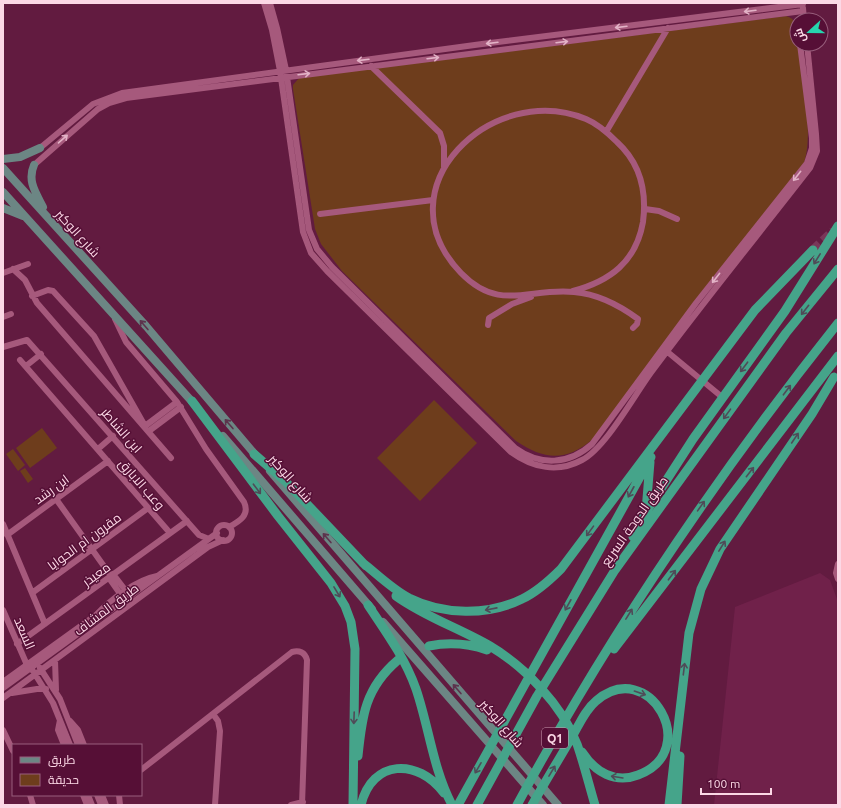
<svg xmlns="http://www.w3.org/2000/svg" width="841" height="808" viewBox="0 0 841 808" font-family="Ubuntu,Cairo,sans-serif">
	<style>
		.built { fill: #70214a }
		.green { fill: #6e3d1c }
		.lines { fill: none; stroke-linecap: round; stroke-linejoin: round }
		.highway-tunnel { stroke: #793759; stroke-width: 9; stroke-dasharray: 9 4.5; stroke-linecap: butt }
		.minor { stroke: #a6597c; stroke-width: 6 }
		.major { stroke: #6c8684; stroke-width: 8 }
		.highway { stroke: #45a48a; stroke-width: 9 }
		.oneway { stroke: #e2b2c6 }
		.oneway2 { stroke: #4f4b58 }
		.oneway3 { stroke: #5d334d }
		.labels { text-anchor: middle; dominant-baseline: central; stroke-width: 3; stroke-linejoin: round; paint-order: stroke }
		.shield { fill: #560f36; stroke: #ca9cb1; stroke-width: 1 }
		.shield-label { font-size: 12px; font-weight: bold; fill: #fcd8e6 }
		.street-label { font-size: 13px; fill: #fcd8e6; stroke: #560f36 }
	</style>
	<rect width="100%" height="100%" fill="#621b40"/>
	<path class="built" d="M820,573L830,580L838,602V805H714L735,607Z"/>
	<path class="green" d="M786,16C800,20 797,32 797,44H799C802,76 814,133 804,163L593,439C566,462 544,460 516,441L342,271L321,244L315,229L293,89V85L299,78Z
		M434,400L477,443L420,501L377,458Z
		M42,428L57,448L30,468L16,448Z
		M13,449L25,465L18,471L6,454Z
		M25,468L33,479L28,483L20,471Z"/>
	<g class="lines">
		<path class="highway-tunnel" d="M813,250L833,231"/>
		<path class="minor" d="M264,3L272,30L280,71L303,232L311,253L327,271L511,452C533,468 558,473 582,460C606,448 636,392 653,370C704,301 758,235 810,168L817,151L816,134L807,44
			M270,3L277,28L286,70L309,230L317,249L332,267L515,448C540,466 569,465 592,444L696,303L807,163L812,148V138L800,44
			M803,8L804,20
			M371,66L440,133L444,146V167
			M606,132L668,28
			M40,148L93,104L122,93L482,44L803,4
			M34,165L98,109L109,103L126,98L803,11
			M645,209L659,211L677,219
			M320,214L433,200
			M13,269L25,280L37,303L171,458
			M3,273L28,264
			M573,291C610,281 636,262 643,222C647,191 640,163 617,142C608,133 598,124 586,119C493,80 379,188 461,273C500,313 529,287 574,292C598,294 619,305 638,319L637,324L633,328
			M32,296L48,290L53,291L94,336L145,426L177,402
			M3,317L11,314
			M115,319L126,342L177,402L206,449L244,502C250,515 240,521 229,527
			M488,325L489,318L512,304L531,297
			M3,347L27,340L199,535L209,539
			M664,349L722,397
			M20,360L170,533
			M26,366L41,354
			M149,431L181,407
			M98,449L113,436
			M56,499L111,576
			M3,524L45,624
			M216 533a8 8 0 1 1 16 0a8 8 0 1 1-16 0Z
			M7,535L108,461
			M838,564L836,573L838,579
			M113,574L126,591
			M109,578L121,595
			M32,593L148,508
			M3,610L27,665
			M17,644L187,521
			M55,660L56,690
			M40,668L60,699L78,745
			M33,671L53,703L70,745
			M3,682L96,615C110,600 136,580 157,576
			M3,688L217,533
			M12,693L37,689H46
			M3,698L208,547L223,540
			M213,714L218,721L220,731L215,805
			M60,720L58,730L64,745
			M70,721L78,730L84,745
			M3,730L13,751
			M141,770L292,652C299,650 305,652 307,660L302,805
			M30,795L33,805
			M83,795L87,805
			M88,795L92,805
			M97,795L101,805
			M102,795L106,805
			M119,795L120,805
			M291,805L303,802"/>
		<path class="major" d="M3,159L20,157L40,148
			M34,165C27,181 36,193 43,207
			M3,168L146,326L258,458
			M3,192L196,406
			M3,208L23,216
			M223,436L372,609
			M270,471L558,805
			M383,622L543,805"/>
		<path class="highway" d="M192,401L278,516L331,583L345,606L351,622L355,649L353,805
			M254,454L285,481L366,566
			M646,511L650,462
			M633,537L646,512L693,439L785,311L838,226
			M363,563C378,575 392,589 409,598C443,615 488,616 522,599C537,592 549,581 561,569L755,310L813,250
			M396,596C425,617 459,628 490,646C525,667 562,705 577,744C584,764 589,785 595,805
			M368,605C386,632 405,658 416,689C429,727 433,769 452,805
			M429,646C449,642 467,643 487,650
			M614,649L838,356
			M358,756C362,716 365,688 398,660
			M361,805C372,759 418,758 444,793
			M458,805L651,457
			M477,805L537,696L615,570L786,333L838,269
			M517,805C609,635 718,474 838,323
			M532,805C545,782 559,759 572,737C579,725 585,710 596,701C649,655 703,751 638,775C615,784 595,772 582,752
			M669,805L689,633L701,589L720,549L812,414L834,377
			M677,805L680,756"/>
	</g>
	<defs><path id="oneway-shaft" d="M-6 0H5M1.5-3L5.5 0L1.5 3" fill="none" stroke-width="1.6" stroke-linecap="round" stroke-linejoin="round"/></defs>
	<g class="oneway">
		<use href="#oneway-shaft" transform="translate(750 11) rotate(173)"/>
		<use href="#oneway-shaft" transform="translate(621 27) rotate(173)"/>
		<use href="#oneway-shaft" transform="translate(562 42) rotate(-7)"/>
		<use href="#oneway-shaft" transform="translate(492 43) rotate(173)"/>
		<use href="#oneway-shaft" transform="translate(433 58) rotate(-7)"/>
		<use href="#oneway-shaft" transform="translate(363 60) rotate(173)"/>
		<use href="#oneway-shaft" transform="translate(304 74) rotate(-7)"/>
		<use href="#oneway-shaft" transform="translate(63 139) rotate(-41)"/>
		<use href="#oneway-shaft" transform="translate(797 176) rotate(128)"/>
		<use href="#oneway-shaft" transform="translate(716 278) rotate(128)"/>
	</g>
	<g class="oneway2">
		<use href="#oneway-shaft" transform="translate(817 259) rotate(122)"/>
		<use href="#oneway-shaft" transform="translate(805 310) rotate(128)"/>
		<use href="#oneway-shaft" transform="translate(744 367) rotate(127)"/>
		<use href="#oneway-shaft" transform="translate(787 390) rotate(-53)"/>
		<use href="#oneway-shaft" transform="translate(727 414) rotate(126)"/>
		<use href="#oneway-shaft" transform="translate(795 438) rotate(-56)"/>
		<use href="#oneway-shaft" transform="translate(750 472) rotate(-52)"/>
		<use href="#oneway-shaft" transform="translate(257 489) rotate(53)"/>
		<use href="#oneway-shaft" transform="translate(631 492) rotate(119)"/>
		<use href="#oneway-shaft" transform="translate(701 506) rotate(-55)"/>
		<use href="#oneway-shaft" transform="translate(590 531) rotate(126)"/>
		<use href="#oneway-shaft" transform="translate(722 546) rotate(-58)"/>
		<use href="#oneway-shaft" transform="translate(672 575) rotate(-53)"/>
		<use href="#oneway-shaft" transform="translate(337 592) rotate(59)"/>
		<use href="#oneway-shaft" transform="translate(568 605) rotate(119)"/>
		<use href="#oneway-shaft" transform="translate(491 609) rotate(169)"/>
		<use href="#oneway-shaft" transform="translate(629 614) rotate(-58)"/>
		<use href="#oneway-shaft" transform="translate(684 669) rotate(-83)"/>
		<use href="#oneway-shaft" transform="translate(640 693) rotate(19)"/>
		<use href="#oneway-shaft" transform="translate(354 718) rotate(92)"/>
		<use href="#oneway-shaft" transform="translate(478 768) rotate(120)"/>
		<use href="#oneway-shaft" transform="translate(552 771) rotate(-59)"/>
		<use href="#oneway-shaft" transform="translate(617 777) rotate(-171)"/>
	</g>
	<g class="oneway3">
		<use href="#oneway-shaft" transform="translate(144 325) rotate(-131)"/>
		<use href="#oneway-shaft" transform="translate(229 424) rotate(-131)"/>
		<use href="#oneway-shaft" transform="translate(327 538) rotate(-131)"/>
		<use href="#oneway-shaft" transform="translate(457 689) rotate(-131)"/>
	</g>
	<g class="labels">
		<rect class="shield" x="542" y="728" width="26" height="20" rx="3"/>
		<g class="shield-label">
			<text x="555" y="738">Q1</text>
		</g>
		<g class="street-label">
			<text transform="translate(78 233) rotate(48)">شارع الوكير</text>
			<text transform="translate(122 430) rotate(49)">ابن الشاطر</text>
			<text transform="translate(291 478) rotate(49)">شارع الوكير</text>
			<text transform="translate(142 484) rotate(49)">وعب الابارق</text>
			<text transform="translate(51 489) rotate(-36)">ابن رشد</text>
			<text transform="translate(634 521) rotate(-55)">طريق الدوحة السريع</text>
			<text transform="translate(84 541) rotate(-36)">مقرون ام الحوايا</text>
			<text transform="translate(96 574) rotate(-36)">معيذر</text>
			<text transform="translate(106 609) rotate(-37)">طريق المشاف</text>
			<text transform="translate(25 633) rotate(67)">السعد</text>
			<text transform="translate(502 723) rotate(49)">شارع الوكير</text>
		</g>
	</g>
	<rect width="841" height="808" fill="none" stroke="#fcd8e6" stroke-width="8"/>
	<rect x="12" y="744" width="130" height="52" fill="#560f36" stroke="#985f7c"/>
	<rect x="20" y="757" width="20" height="6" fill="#6c8684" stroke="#985f7c"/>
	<text x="48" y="764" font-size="12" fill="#fcd8e6">طريق</text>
	<rect x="20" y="774" width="20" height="12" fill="#6e3d1c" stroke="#985f7c"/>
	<text x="48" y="784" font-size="12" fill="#fcd8e6">حديقة</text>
	<g transform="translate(809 32) rotate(249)"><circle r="19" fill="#560f36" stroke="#985f7c"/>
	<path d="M0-3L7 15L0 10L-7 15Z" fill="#26d5ae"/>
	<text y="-6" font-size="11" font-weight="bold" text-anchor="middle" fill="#fcd8e6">ش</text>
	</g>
	<path d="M701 788v6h70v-6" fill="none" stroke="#fcd8e6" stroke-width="2"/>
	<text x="707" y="788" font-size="12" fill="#fcd8e6" stroke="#560f36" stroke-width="3" paint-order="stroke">100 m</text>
</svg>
